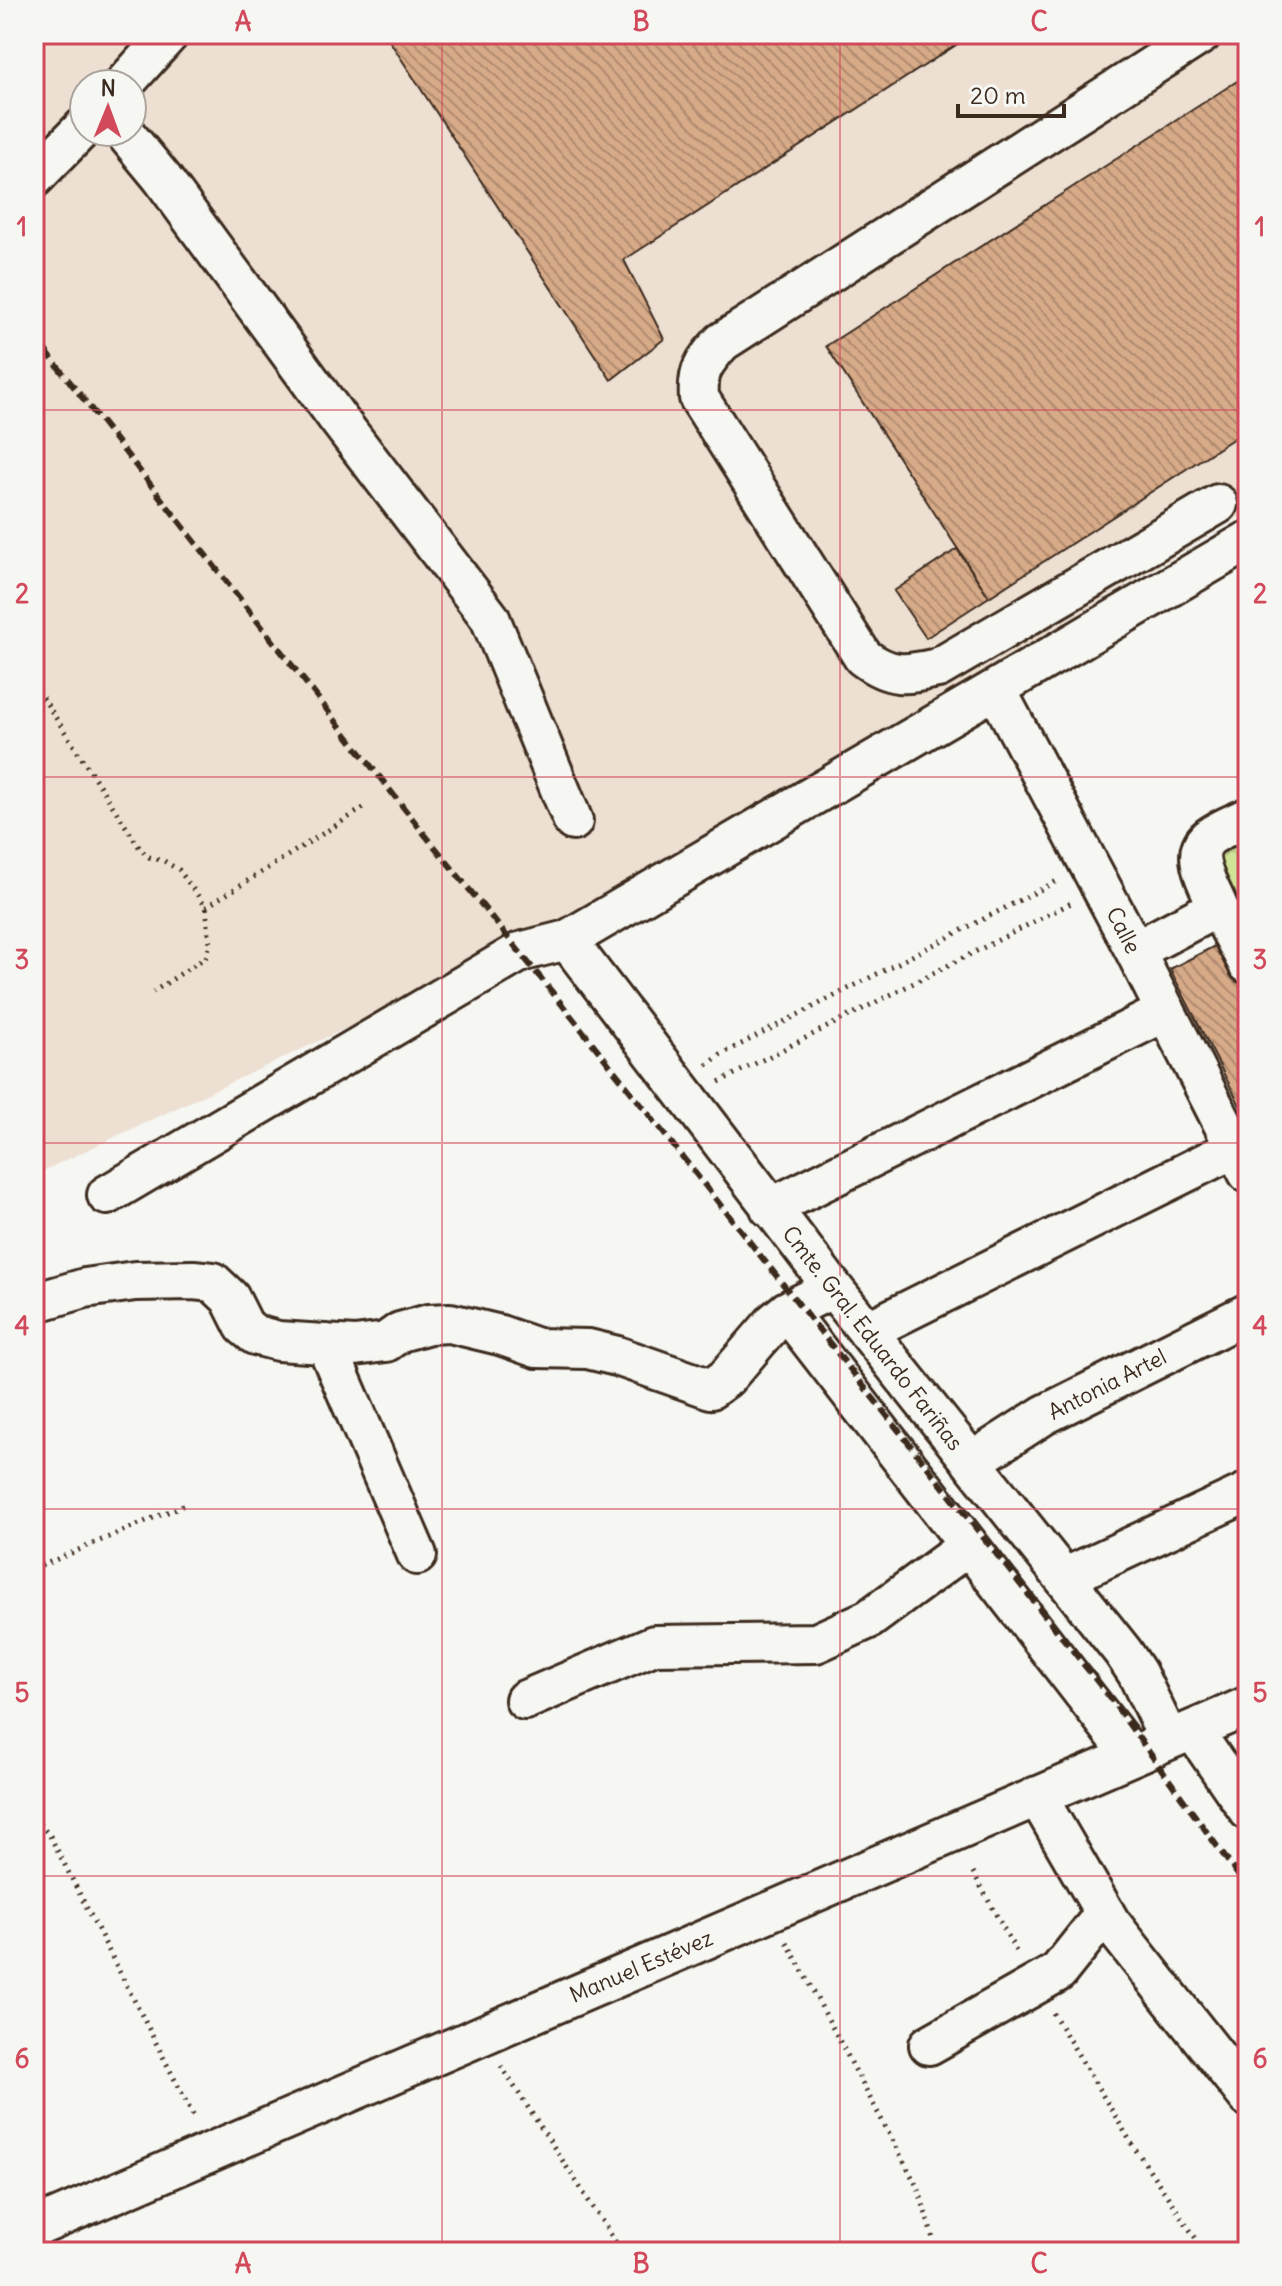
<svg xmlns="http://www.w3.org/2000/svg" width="1282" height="2286" viewBox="0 0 1282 2286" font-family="Delius,sans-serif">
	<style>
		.built { fill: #eddfd2; fill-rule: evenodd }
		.park { fill: url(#park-crowns); stroke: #86875b; stroke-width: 2 }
		.building { fill: url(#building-back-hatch); stroke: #3b2a1e; stroke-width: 2 }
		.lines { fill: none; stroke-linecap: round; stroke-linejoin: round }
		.minor-casing { stroke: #3b2a1e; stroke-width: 44 }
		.path { stroke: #3b2a1e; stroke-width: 5; stroke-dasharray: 2 6; stroke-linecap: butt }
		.minor { stroke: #f6f6f2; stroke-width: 38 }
		.rail { stroke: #3b2a1e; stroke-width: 6; stroke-dasharray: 12 6; stroke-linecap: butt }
		.grid { fill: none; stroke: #d1495b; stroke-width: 2; stroke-opacity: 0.55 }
		.labels { text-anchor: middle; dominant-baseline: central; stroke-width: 7; stroke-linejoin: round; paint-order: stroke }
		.street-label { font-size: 22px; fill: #3b2a1e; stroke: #f6f6f2 }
		.neatline { fill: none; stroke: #d1495b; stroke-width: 3 }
		.grid-label { font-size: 26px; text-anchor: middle; font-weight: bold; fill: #d1495b }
	</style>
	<defs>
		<pattern id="park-crowns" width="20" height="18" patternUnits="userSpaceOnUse" patternTransform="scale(2)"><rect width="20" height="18" fill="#d0e498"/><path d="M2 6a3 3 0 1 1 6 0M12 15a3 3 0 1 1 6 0" fill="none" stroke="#b4c483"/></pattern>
		<pattern id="building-back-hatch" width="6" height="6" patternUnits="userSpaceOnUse" patternTransform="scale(2)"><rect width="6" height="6" fill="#d7aa88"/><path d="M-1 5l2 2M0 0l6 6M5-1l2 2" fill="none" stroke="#b08b6f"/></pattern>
	</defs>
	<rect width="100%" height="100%" fill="#f6f6f2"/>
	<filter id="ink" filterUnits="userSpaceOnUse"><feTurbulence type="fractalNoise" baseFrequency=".0125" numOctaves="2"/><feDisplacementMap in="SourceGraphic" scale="16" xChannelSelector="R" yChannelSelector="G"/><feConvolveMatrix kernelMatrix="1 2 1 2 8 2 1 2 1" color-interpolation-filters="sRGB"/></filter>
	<g filter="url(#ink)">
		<path class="built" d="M34,34H1248V512L557,929L34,1175ZM84,84H132V132H84Z"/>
		<path class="park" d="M1248,840V917L1244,919L1212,858Z"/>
		<path class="building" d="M385,34H973L624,260L664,339L611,380Z
			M1248,74V429L989,597L826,346Z
			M1248,429V446L1240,434Z
			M957,549L989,597L926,638L894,591Z
			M1248,929V1121L1170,969Z"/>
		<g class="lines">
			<defs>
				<path id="minor" d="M1202,34L722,342C704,362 697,370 699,398L863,657C891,678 905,675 938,668L1218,504
					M124,84L169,34
					M124,132L162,178L338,419L490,618L573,821
					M34,178L84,127
					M996,689L1135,951L1248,1173
					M1218,907L1248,964
					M567,940L833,1288L1123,1652L1137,1673L1169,1740
					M1135,951L1218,907C1211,889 1189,857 1207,839C1215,831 1237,823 1248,817
					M107,1195L520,952L567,940L1248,541
					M770,1208L1165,1012
					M34,1303L85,1288L135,1281L193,1280L213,1282L230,1298L244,1326L255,1335L278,1341L355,1346L386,1342L400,1332L429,1324L450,1323L500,1335L537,1348L588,1349L617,1356L711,1389L726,1378L775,1321L787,1311L833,1288
					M787,1311L1132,1756
					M867,1331L1235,1148
					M326,1344L417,1555
					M971,1462L1044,1415L1248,1313
					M1064,1578L1248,1492
					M525,1700L654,1645L816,1643L869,1619L968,1546
					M1193,1730L1248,1810
					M1037,1796L1110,1922L1248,2097
					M929,2045L1058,1972L1105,1913
					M34,2228L1248,1706"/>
			</defs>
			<use href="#minor" class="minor-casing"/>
			<path class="path" d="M34,684L141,850L149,857L164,861L179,870L206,907L210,943L206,957L153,992
				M206,907L365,807
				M707,1065L720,1055L1059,880
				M719,1082L1071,903
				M34,1569L186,1504
				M34,1818L50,1836L195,2119
				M973,1872L1017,1953
				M787,1942L919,2190L933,2239L940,2252
				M1053,2013L1132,2144L1205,2252
				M501,2066L622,2252"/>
			<use href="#minor" class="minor"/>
			<path class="rail" d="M34,336L418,826L556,997L1107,1694L1248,1889"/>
		</g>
	</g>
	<path class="grid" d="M442,34V2252M840,34V2252M34,410H1248M34,777H1248M34,1143H1248M34,1509H1248M34,1876H1248"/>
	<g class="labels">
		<g class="street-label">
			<text transform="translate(1124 930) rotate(63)">Calle</text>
			<text transform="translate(873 1338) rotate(52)">Cmte. Gral. Eduardo Fariñas</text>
			<text transform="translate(1107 1384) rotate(-27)">Antonia Artel</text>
			<text transform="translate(641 1966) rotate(-23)">Manuel Estévez</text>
		</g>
	</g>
	<rect width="1282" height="2286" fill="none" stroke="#f6f6f2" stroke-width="88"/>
	<g transform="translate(108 108) rotate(1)"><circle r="38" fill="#f6f6f2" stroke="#aba49d" stroke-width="2"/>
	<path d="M0-6L14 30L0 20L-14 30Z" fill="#d1495b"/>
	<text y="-12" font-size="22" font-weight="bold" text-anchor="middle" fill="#3b2a1e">N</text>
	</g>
	<path d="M958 104v12h106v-12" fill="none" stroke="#3b2a1e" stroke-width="4"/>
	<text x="970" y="104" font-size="24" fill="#3b2a1e" stroke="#f6f6f2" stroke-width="6" paint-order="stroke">20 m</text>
	<rect x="44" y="44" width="1194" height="2198" class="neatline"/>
	<g class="grid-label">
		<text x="243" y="31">A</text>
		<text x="641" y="31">B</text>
		<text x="1039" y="31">C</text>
		<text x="22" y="236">1</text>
		<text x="1260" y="236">1</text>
		<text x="22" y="603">2</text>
		<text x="1260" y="603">2</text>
		<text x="22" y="969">3</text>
		<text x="1260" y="969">3</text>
		<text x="22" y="1335">4</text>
		<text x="1260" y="1335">4</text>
		<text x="22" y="1702">5</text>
		<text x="1260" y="1702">5</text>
		<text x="22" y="2068">6</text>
		<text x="1260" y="2068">6</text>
		<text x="243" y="2273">A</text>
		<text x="641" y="2273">B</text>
		<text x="1039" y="2273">C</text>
	</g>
</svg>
